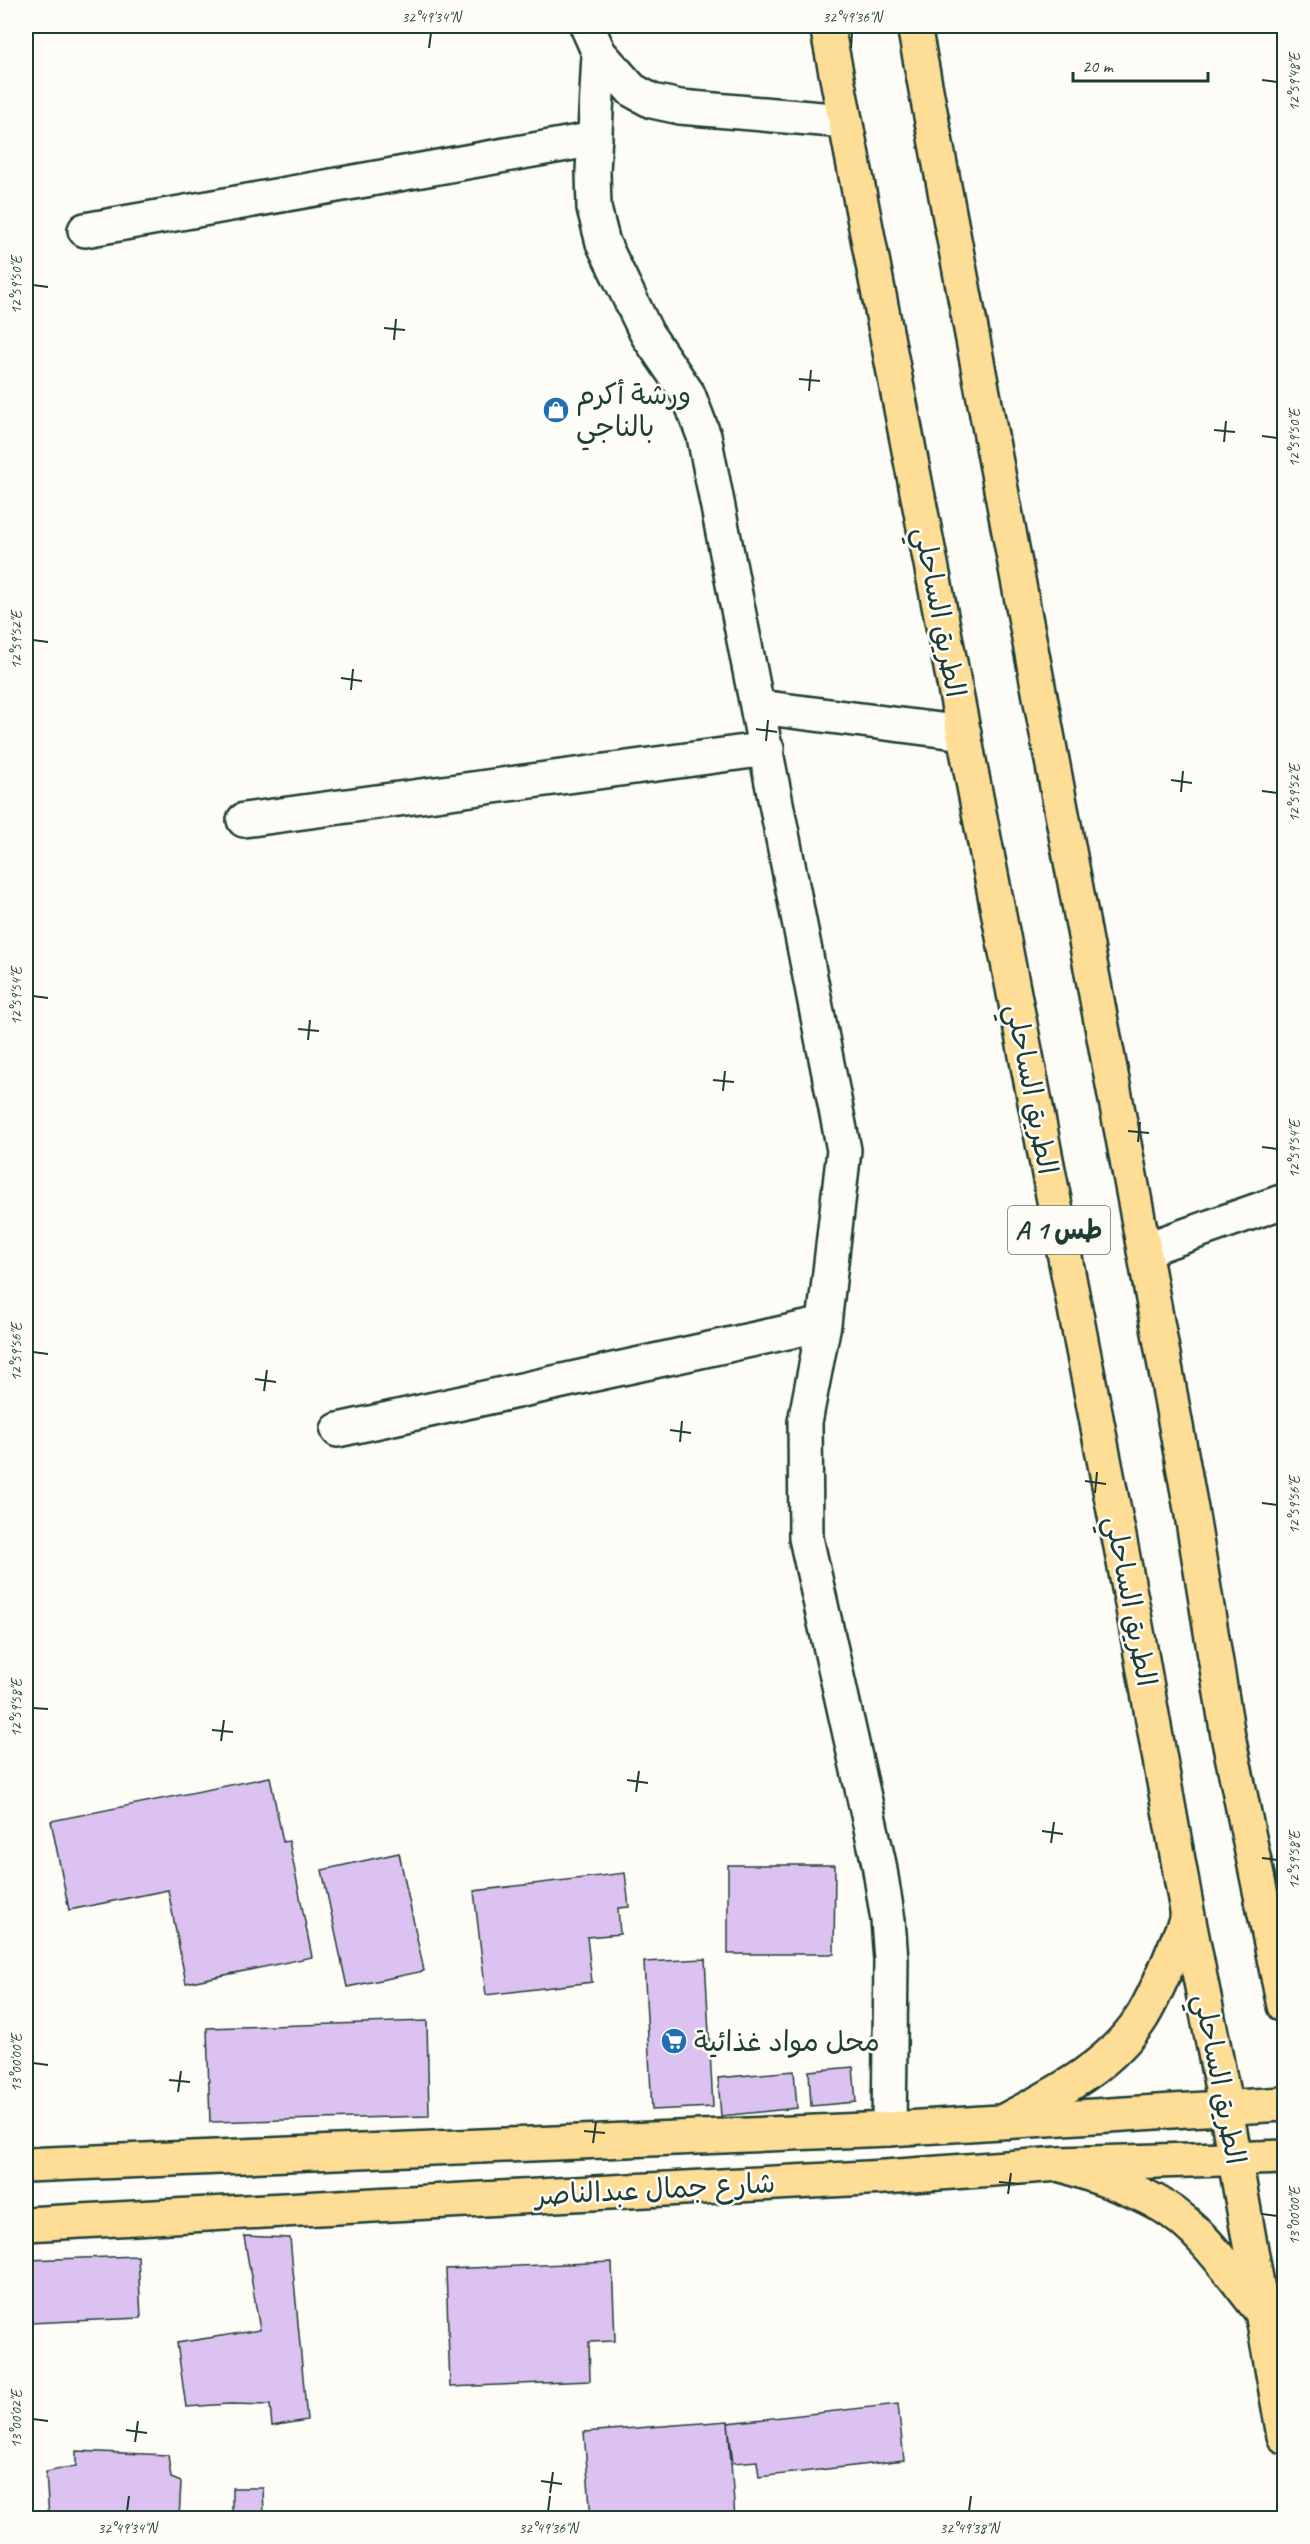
<svg xmlns="http://www.w3.org/2000/svg" width="1310" height="2544" viewBox="0 0 1310 2544" font-family="Caveat,'Playpen Sans Arabic',sans-serif">
	<style>
		.building { fill: #dcc2f1; stroke: #1f3d34; stroke-width: 1.5 }
		.lines { fill: none; stroke-linecap: round; stroke-linejoin: round }
		.minor-casing { stroke: #1f3d34; stroke-width: 38 }
		.major-casing { stroke: #1f3d34; stroke-width: 38 }
		.highway-casing { stroke: #1f3d34; stroke-width: 38 }
		.minor { stroke: #fdfcf7; stroke-width: 33 }
		.major { stroke: #fedd96; stroke-width: 33 }
		.highway { stroke: #fedd96; stroke-width: 33 }
		.ticks { fill: none; stroke: #1f3d34; stroke-width: 2 }
		.labels { text-anchor: middle; dominant-baseline: central; stroke-width: 5; stroke-linejoin: round; paint-order: stroke }
		.shield { fill: #fdfcf7; stroke: #62766e; stroke-width: 1.5 }
		.shield-label { font-size: 27px; font-weight: bold; fill: #1f3d34 }
		.poi-label { font-size: 28px; fill: #1f3d34; stroke: #fdfcf7; text-anchor: start }
		.street-label { font-size: 28px; fill: #1f3d34; stroke: #fdfcf7 }
		.neatline { fill: none; stroke: #1f3d34; stroke-width: 2 }
		.ticks-label { font-size: 15px; text-anchor: middle; fill: #1f3d34 }
	</style>
	<rect width="100%" height="100%" fill="#fdfcf7"/>
	<filter id="ink" filterUnits="userSpaceOnUse"><feTurbulence type="fractalNoise" baseFrequency=".0167" numOctaves="2"/><feDisplacementMap in="SourceGraphic" scale="12" xChannelSelector="R" yChannelSelector="G"/><feConvolveMatrix kernelMatrix="1 2 1 2 8 2 1 2 1" color-interpolation-filters="sRGB"/></filter>
	<g filter="url(#ink)">
		<path class="building" d="M270,1777L283,1842L289,1841L312,1957L186,1983L168,1890L69,1910L51,1821Z
			M399,1853L424,1971L347,1987L322,1870Z
			M728,1865H835L834,1954H728Z
			M625,1873L629,1907L618,1908L620,1934L587,1937L592,1982L486,1995L474,1891Z
			M705,1959L713,2107L652,2110L644,1962Z
			M427,2021L429,2116L210,2122L207,2028Z
			M853,2067L856,2102L811,2106L809,2071Z
			M794,2071L797,2108L721,2116L718,2078Z
			M244,2236L290,2238L307,2420L272,2426L270,2405L229,2404L186,2407L177,2343L260,2330Z
			M138,2256L141,2318L30,2323L28,2260Z
			M612,2262L615,2341L589,2342L590,2381L450,2387L446,2269Z
			M26,2385L29,2421H26Z
			M898,2404L904,2460L759,2477L757,2461L733,2463L728,2423Z
			M728,2421L735,2518H591L584,2432Z
			M76,2451L168,2455L171,2478L181,2482L179,2518H49L46,2472L76,2466Z
			M26,2475H27V2518H26Z
			M232,2488H263L264,2515L232,2518Z"/>
		<g class="lines">
			<defs>
				<path id="minor" d="M587,26L599,53L632,90L652,101L680,107L845,121
					M599,53L593,172L594,208L603,243L647,334L688,394L704,436L844,1150L824,1324L805,1422L806,1538L879,1864L888,1920L891,1960L889,2129
					M85,230L595,139
					M759,707L964,733
					M244,820L767,749
					M1144,1250L1284,1201
					M338,1430L824,1324"/>
				<path id="major" d="M26,2165L889,2129L1284,2104
					M26,2224L885,2177L1060,2164L1284,2157"/>
				<path id="highway" d="M827,26L1133,1609L1188,1916L1226,2109L1284,2436
					M914,26L1144,1250L1191,1509L1228,1736L1284,2006
					M1004,2121C1055,2094 1110,2067 1142,2017C1161,1986 1173,1949 1188,1916
					M1060,2164C1094,2176 1131,2187 1163,2206C1203,2230 1232,2276 1261,2311"/>
			</defs>
			<use href="#minor" class="minor-casing"/>
			<use href="#major" class="major-casing"/>
			<use href="#highway" class="highway-casing"/>
			<use href="#minor" class="minor"/>
			<use href="#major" class="major"/>
			<use href="#highway" class="highway"/>
		</g>
	</g>
	<path class="ticks" d="M429,48L431,33M851,48L852,33M1262,80L1277,82M33,285L48,287M384,328L405,330M394,340L396,319M799,379L820,381M809,391L811,370M1214,430L1235,432M1262,436L1277,438M1224,442L1226,421M33,640L48,642M341,678L362,681M351,690L353,669M756,729L777,732M766,741L768,720M1171,780L1192,783M1262,791L1277,793M1181,792L1183,771M33,996L48,998M298,1029L319,1031M308,1040L310,1020M713,1080L734,1082M723,1091L725,1071M1128,1131L1149,1133M1138,1142L1140,1122M1262,1147L1277,1149M33,1352L48,1354M255,1379L276,1382M264,1391L267,1370M670,1430L691,1433M680,1442L682,1421M1085,1481L1106,1484M1095,1493L1097,1472M1262,1503L1277,1505M33,1708L48,1709M212,1730L233,1732M221,1741L224,1720M627,1780L648,1783M636,1792L639,1771M1042,1831L1063,1834M1051,1843L1054,1822M1262,1858L1277,1860M33,2063L48,2065M169,2080L190,2082M178,2092L181,2071M584,2131L605,2133M593,2143L596,2122M999,2182L1020,2184M1008,2194L1011,2173M1262,2214L1277,2216M33,2419L48,2421M126,2430L147,2433M135,2442L138,2421M541,2481L562,2484M550,2493L553,2472M127,2511L129,2496M548,2511L550,2496M969,2511L971,2496"/>
	<defs>
		<symbol id="shop-disc" viewBox="-11 -11 22 22"><circle r="9.5" fill="#1f6fb2" stroke="#fdfcf7"/><path d="M-5-2.5h2.3a2.7 3.5 0 0 1 5.4 0H5L5.5 6h-11ZM-1.5-2.5h3a1.5 2.3 0 0 0-3 0Z" fill="#fff"/></symbol>
		<symbol id="supermarket-disc" viewBox="-11 -11 22 22"><circle r="9.5" fill="#1f6fb2" stroke="#fdfcf7"/><path d="M-6-5.5h2.5l.6 2H6L4.5 2H-2.5L-4.4-4H-6ZM-1.5 3.2a1.3 1.3 0 1 0 .1 0ZM3 3.2a1.3 1.3 0 1 0 .1 0Z" fill="#fff"/></symbol>
	</defs>
	<g fill-rule="evenodd">
		<use href="#shop-disc" x="541" y="395" width="30" height="30"/>
		<use href="#supermarket-disc" x="659" y="2026" width="30" height="30"/>
	</g>
	<g class="labels">
		<rect class="shield" x="1008" y="1206" width="102" height="48" rx="4.5"/>
		<g class="shield-label">
			<text x="1059" y="1230">A 1 طس</text>
		</g>
		<g class="poi-label">
			<text x="576" y="394">ورشة أكرم<tspan x="576" dy="32">بالناجي</tspan></text>
			<text x="694" y="2041">محل مواد غذائية</text>
		</g>
		<g class="street-label">
			<text transform="translate(940 612) rotate(79)">الطريق الساحلي</text>
			<text transform="translate(1032 1089) rotate(79)">الطريق الساحلي</text>
			<text transform="translate(1131 1601) rotate(79)">الطريق الساحلي</text>
			<text transform="translate(1220 2079) rotate(79)">الطريق الساحلي</text>
			<text transform="translate(655 2189) rotate(-3)">شارع جمال عبدالناصر</text>
		</g>
	</g>
	<rect width="1310" height="2544" fill="none" stroke="#fdfcf7" stroke-width="66"/>
	<path d="M1073 72v9h135v-9" fill="none" stroke="#1f3d34" stroke-width="3"/>
	<text x="1082" y="72" font-size="18" fill="#1f3d34" stroke="#fdfcf7" stroke-width="4.5" paint-order="stroke">20 m</text>
	<rect x="33" y="33" width="1244" height="2478" class="neatline"/>
	<g class="ticks-label">
		<text x="431" y="22">32°49'34"N</text>
		<text x="852" y="22">32°49'36"N</text>
		<text transform="translate(1294 82) rotate(-90)" y="5">12°59'48"E</text>
		<text transform="translate(16 285) rotate(-90)" y="5">12°59'50"E</text>
		<text transform="translate(1294 438) rotate(-90)" y="5">12°59'50"E</text>
		<text transform="translate(16 640) rotate(-90)" y="5">12°59'52"E</text>
		<text transform="translate(1294 793) rotate(-90)" y="5">12°59'52"E</text>
		<text transform="translate(16 996) rotate(-90)" y="5">12°59'54"E</text>
		<text transform="translate(1294 1149) rotate(-90)" y="5">12°59'54"E</text>
		<text transform="translate(16 1352) rotate(-90)" y="5">12°59'56"E</text>
		<text transform="translate(1294 1505) rotate(-90)" y="5">12°59'56"E</text>
		<text transform="translate(16 1708) rotate(-90)" y="5">12°59'58"E</text>
		<text transform="translate(1294 1860) rotate(-90)" y="5">12°59'58"E</text>
		<text transform="translate(16 2063) rotate(-90)" y="5">13°00'00"E</text>
		<text transform="translate(1294 2216) rotate(-90)" y="5">13°00'00"E</text>
		<text transform="translate(16 2419) rotate(-90)" y="5">13°00'02"E</text>
		<text x="127" y="2533">32°49'34"N</text>
		<text x="548" y="2533">32°49'36"N</text>
		<text x="969" y="2533">32°49'38"N</text>
	</g>
</svg>
